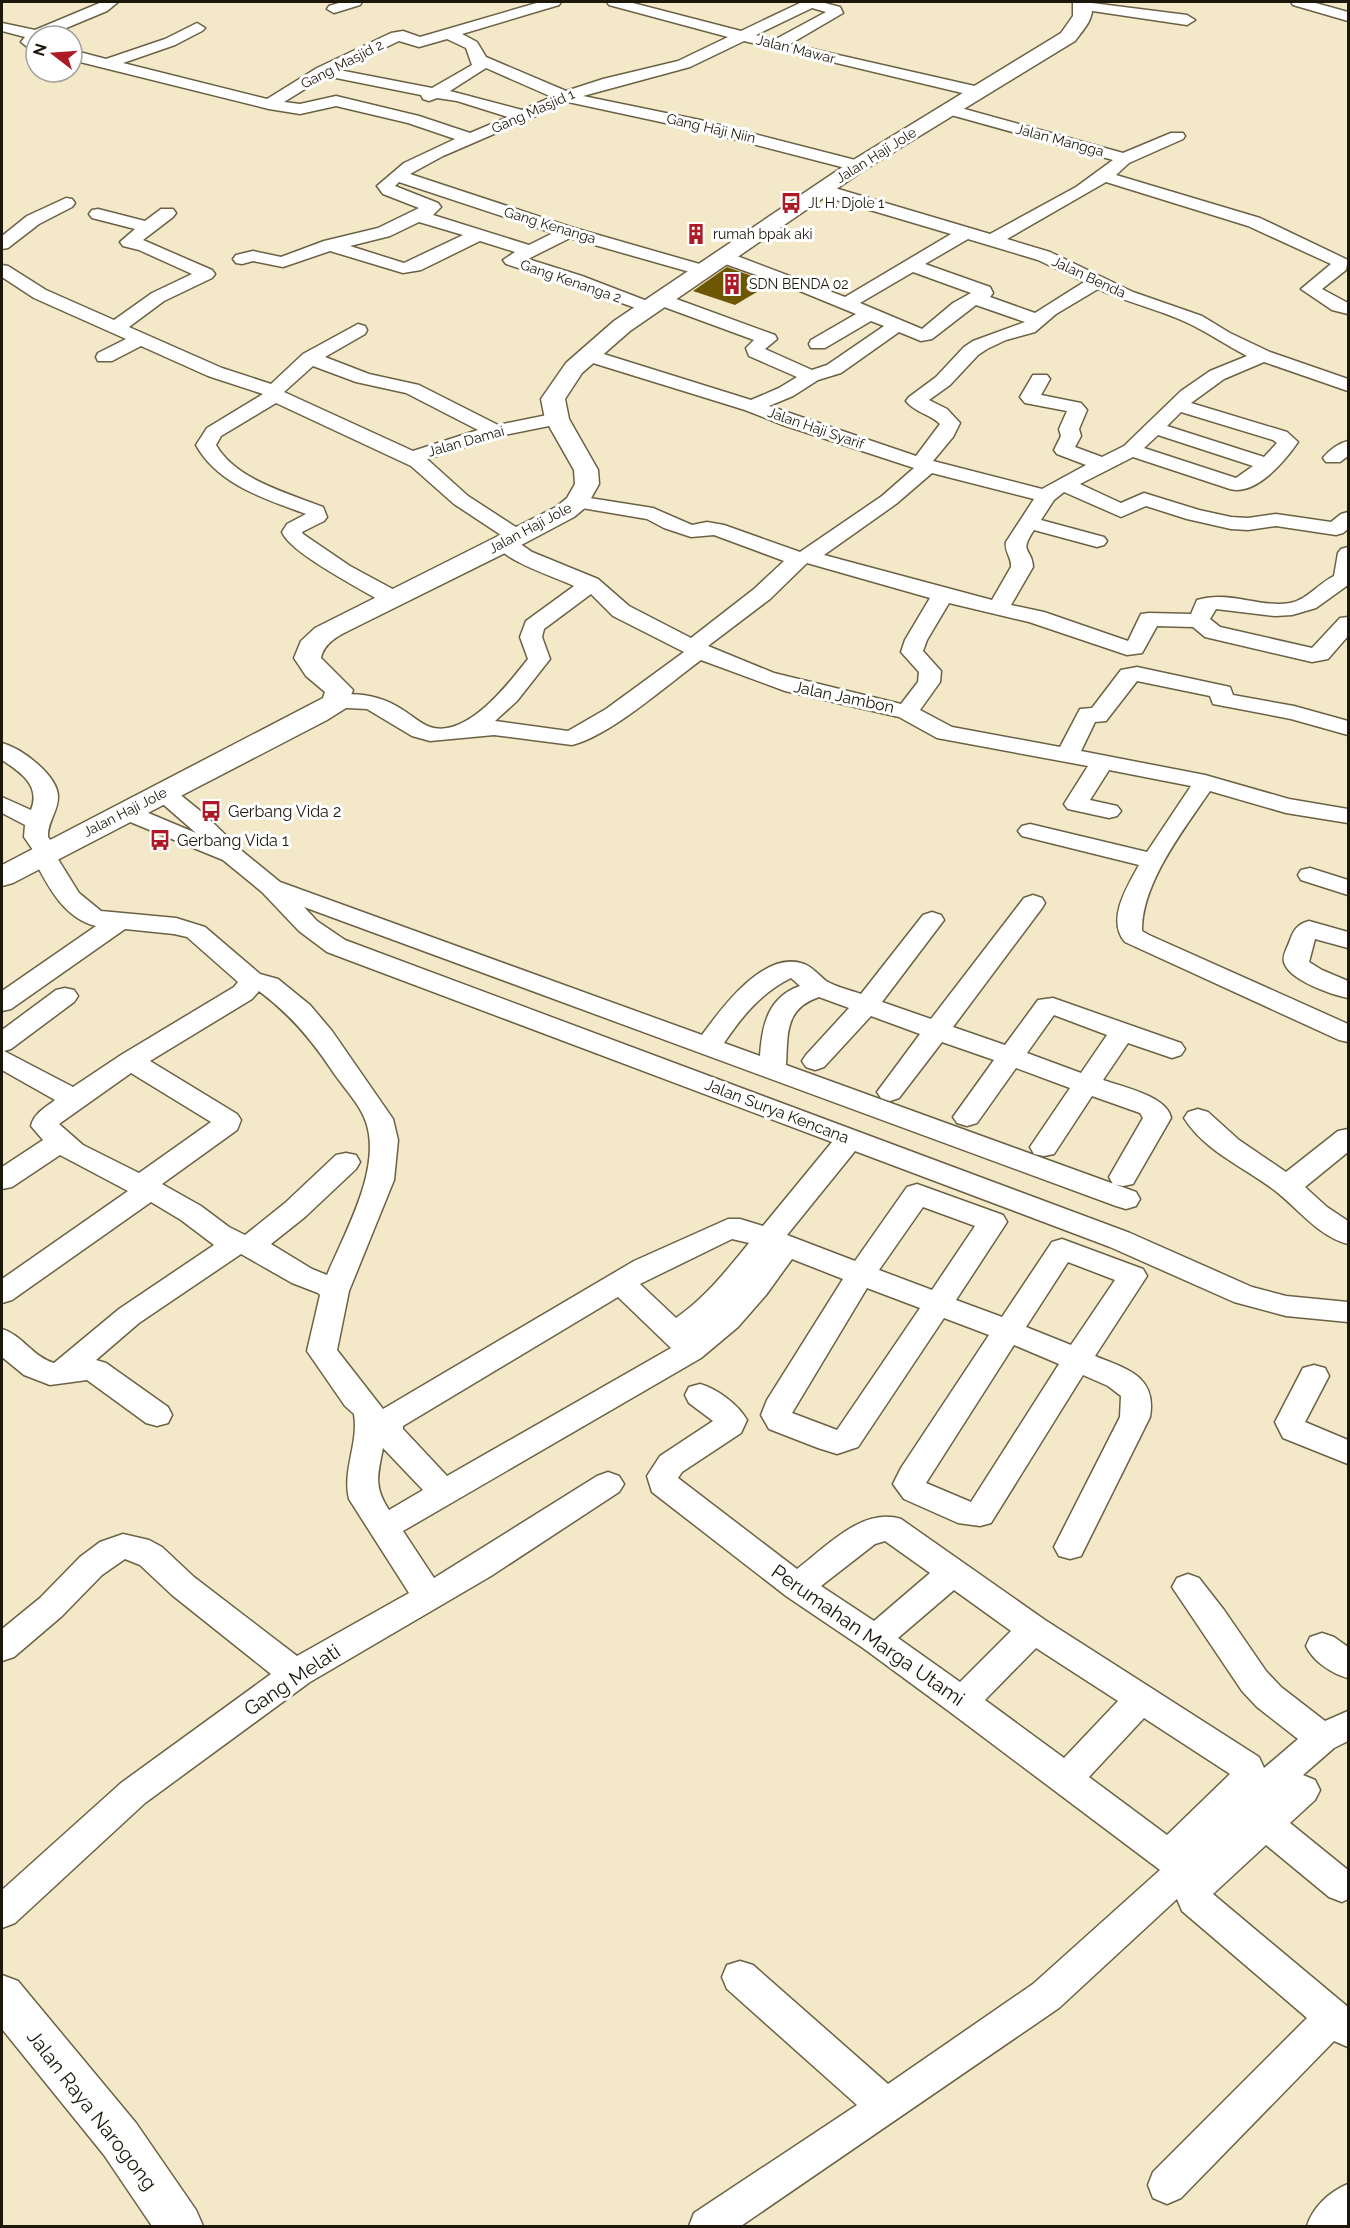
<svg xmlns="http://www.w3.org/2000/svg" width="1350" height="2228" viewBox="0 0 1350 2228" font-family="Raleway,sans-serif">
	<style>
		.building { fill: #6d5702 }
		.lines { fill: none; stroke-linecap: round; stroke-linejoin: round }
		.minor-casing { stroke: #6b6144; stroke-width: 3 }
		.major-casing { stroke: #6b6144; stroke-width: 3 }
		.minor { fill: #fff; fill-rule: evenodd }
		.major { fill: #fff; fill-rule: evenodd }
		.labels { text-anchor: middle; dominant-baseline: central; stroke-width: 6; stroke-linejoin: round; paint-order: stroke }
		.far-street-label { font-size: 14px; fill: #1b170b; stroke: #fff }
		.far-poi-label { font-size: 14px; fill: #1b170b; stroke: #fff; text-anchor: start }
		.street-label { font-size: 16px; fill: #1b170b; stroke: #fff }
		.poi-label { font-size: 16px; fill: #1b170b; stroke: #fff; text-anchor: start }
		.near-street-label { font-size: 20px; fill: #1b170b; stroke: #fff }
	</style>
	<rect width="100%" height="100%" fill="#f3e8c7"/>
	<path class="building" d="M727,267L772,283L735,305L693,291Z"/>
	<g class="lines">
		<defs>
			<path id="minor" d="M102,2H118L107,11L47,36H36V50L30,49L21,42L25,37L2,31V23L35,30Z
				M342,2H362L360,5L334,13L327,9L329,6Z
				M540,2H561L559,5L462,34L477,42L486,57L566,91L603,79L678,61L728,37L609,5L607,2H629L741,31L802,2H821L840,7L843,13L790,44L979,87L987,92L979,97L744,41L690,67L583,96L700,120L863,162L865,166L863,170L857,171L698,130L568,102L443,156L410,174L574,228L710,267L713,271L710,275L704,276L570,238L528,259L582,276L655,304L658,308L655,312L649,313L570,284L506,264L503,260L515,252L480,241L421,270L403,273L330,251L283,267L253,261L242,264L236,263L233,259L236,255L253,251L281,257L324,241L378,228L419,208L383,194L377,186L404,163L455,139L408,123L336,106L300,114L269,109L72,60V50L106,59L165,39L197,23L205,28L202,31L175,45L123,63L267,99L317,68L391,33L403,31L420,37ZM812,8L826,12L774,40L756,35ZM447,39L466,48L472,65L432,88L339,70L399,41L419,47ZM486,68L552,97L522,110L450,91ZM326,76L421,95L423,99L429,101L437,98L457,101L508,117L470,133L419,116L336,96L300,104L284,102ZM399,182L553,233L529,245L433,215L441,207L438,203L395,186ZM419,222L463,235L404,263L350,246L390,236Z
				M1084,2L1187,15L1195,20L1187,25L1079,9L1077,6Z
				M1291,2H1312L1348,12V21L1293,5Z
				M950,105L1123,153L1171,133H1183L1185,136L1183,139L1129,163L1116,175L1260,218L1348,260L1346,270L1322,289L1348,303V314L1332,310L1301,289L1331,264L1248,226L1106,182L1007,239L1050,252L1133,292L1202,316L1230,333L1270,352L1348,379V391L1264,362L1224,379L1191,403L1287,432L1298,442C1285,461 1256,496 1230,489L1133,457L1080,484L1121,503L1144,493L1199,510L1231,517L1248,518L1276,514L1331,522L1341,514L1348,512V529L1343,533L1336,535L1276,526L1248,530L1231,529L1187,519L1146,506L1121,517L1064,492L1054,500L1041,520L1104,537L1107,541L1104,545L1097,547L1034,530C1018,554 1032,547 1033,567L1011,605L1044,612L1128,641L1141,614L1149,613L1191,614L1197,600C1229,590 1259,608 1290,603C1307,600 1319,583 1334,576L1338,553L1341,549L1348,547V585L1316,608L1292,615L1275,616L1216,609L1210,619L1220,627L1312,648L1340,618L1348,617V636L1328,659L1312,662L1205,637L1193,627L1157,626L1142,653L1127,655L1029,622L949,603L927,640L923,651L941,671L940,682L920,710L952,727L1060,747L1080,709L1092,708L1121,670L1137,667L1230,687L1233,695L1294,706L1348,721V735L1291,719L1213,704L1210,696L1137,681L1106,721L1095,722L1081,751L1205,775L1289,799L1348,809V823L1286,813L1210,791C1184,829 1141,884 1142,931L1149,935L1348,1024V1042L1339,1040L1125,942C1106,920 1127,887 1139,865L1022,836L1018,831L1022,826L1030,824L1147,852L1191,786L1109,770L1090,800L1117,806L1121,811L1117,816L1109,818L1068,809L1064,804L1088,766L937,738L899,717L785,691L701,660C668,684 610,736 572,745L494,735L430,741L412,736L367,709L328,707L325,702L328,697C355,691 380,695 403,710C411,715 421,724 430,727C467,739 509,683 528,659L520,637L526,621L574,586C553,576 506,562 494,543L497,539L504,537L454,504L411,466L276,403L221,436L216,445C236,480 288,493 323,507L327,517L324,521L302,532L303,534L350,566L400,593L403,598L400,603L392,604L384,603C363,590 290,553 282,532L287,524L306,514C266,499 218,485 196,445L207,428L263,394L208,376L141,346L112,361H98L96,357L98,353L126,339L34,298L2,277V265L8,266L46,290L114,320L152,293L192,274L139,250L123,246L120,242L135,229L92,218L89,214L92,210L98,209L145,221L161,209H173L176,213L173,217L143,240L212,270L215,274L212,278L164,301L129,327L222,368L271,384L303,354L358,324L365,326L367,330L365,334L325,357L369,374L419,385L498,425L557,413L564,415L567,419L564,423L499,436L427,459L468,496L525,533L528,537L525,541L519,543L532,552L598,579L629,606L691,638L754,589L784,561L714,535L691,537L664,528L647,519L570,506L567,502L570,498L577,496L653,508L692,525L707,522L724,525L800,552L882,496L914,468L783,425L745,410L580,359L578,355L580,351H594L751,400L779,388L797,377L749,356L746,348L754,340L656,304L653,300L656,296H668L775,335L777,339L765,349L812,370L827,365L884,326L871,321L825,348H811L809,344L811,340L856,314L795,289L717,261L714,257L717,253H729L845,297L951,234L816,194L814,190L816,186H828L990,234L1076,187L1113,160L944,113L942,110ZM968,239L1038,260L1084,282L1035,313L990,297L993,293L990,287L925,264ZM913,272L971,293L953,303L922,329L860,303ZM1098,289C1128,303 1161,310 1190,324C1210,334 1228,346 1247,356L1210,371L1181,391L1124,446L1102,457L1075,447L1081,436L1079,429L1087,410L1081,403L1041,395L1050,379L1047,375H1033L1020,397L1025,403L1067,411L1059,429L1061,436L1054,450L1057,454L1086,465L1042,489L933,461L953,437L960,423L947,409L929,400L950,385L978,355L987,349L1006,340L1035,332L1056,314ZM976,305L1025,322L973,341L964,347L936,377L909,397L906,401C914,412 930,414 940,424L916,456L769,406L793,396L818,380L841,373L899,332L921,341L932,339ZM313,366L356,382L406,393L478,430L413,451L284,392ZM1181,412L1273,440L1277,443L1264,457L1167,426ZM1158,435L1253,466L1236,478L1144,448ZM932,473L1034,499L1006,542C1004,552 1012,557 1011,567L992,600L824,555L896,504ZM807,563L930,598L905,640L901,652L919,672L918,682L901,704L774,673L708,646L770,599ZM591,594L613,616L684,652L606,709L568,731L495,721L517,701L550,659L542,637L544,629Z
				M66,198L72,199L75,203L72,207L39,224L8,248L2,249V236L27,216Z
				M1348,441V456L1340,462H1326L1323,458C1329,450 1339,443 1348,441Z
				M2,743C21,748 58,775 58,797C58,812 47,822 48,837L60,851L56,856L79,893L101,911L176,918L205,927L260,974L278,979L310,1005L332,1031L393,1119L398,1140L394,1180L349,1291L337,1350L383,1409L634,1261L728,1219H740L763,1226L832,1142L327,952L299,931L262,892L223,860L118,817L114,812L118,807L126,805L134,807L196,833L156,798L152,793L156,788L164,786L172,788L204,814L242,851L280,882L702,1035C721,1009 764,949 804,964C812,967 819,975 826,981C836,987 850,990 861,994L923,915L932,912L941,915L944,920L882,1002L931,1019L1024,898L1033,895L1042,898L1045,903L1042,908L953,1027L1005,1045L1038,1000L1053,998L1181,1043L1185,1049L1181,1055L1172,1058L1128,1043L1103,1080C1123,1087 1167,1096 1171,1118L1133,1184L1123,1186L1113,1184L1109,1177L1143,1118L1140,1113L1092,1096L1054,1154L1044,1156L1034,1154L1030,1147L1070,1088L1016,1068L977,1123L967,1126L957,1123L953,1117L994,1060L942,1042L899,1098L890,1101L881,1098L877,1092L920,1034L871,1016L824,1067L815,1070L806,1067L802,1061L806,1055L849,1008L819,997C784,1009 788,1034 786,1065L1136,1192L1140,1199L1136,1206L1126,1209L1116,1206L304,907L317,921L345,940L1130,1233L1252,1287L1286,1296L1348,1302V1322L1286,1316L1234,1302L1110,1247L855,1151L787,1235L855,1261L907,1187L917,1184L1003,1215L1007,1222L956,1300L1002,1317L1052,1242L1062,1239L1143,1269L1147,1276L1095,1356C1127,1369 1157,1376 1150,1417L1081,1556L1070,1559L1059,1556L1054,1547L1120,1417L1121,1396L1108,1386L1083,1375L991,1523L980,1526L958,1523L904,1499L893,1484L901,1468L989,1335L944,1318L858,1447L837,1454L818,1448L769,1429L761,1415L767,1400L843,1279L792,1259L766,1295L738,1327L701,1358L403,1531L434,1578L597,1476L608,1472L619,1476L624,1484L619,1492L491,1576L310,1682L145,1803L15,1923L2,1928V1890L121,1783L271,1674L172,1595L140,1565L125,1559L102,1575L62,1616L14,1657L2,1661V1629L40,1598L80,1557L100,1542L123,1534L149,1540L162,1547L194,1577L297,1656L409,1593L349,1499C342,1470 359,1443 354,1414L345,1406L307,1351L320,1295L318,1293L292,1283L241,1254L139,1323L96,1360L106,1363L168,1407L172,1415L168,1423L157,1426L146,1423L87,1380L50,1385L24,1375L2,1357V1329C22,1335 33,1357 54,1363L119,1309L214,1245L181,1220L151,1202L12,1300L2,1303V1279L128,1191L60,1155L12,1187L2,1189V1167L43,1140L31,1126C34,1113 45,1108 55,1100L2,1070V1030L56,990L65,988L74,990L78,996L74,1002L11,1049L4,1051L73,1087L121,1055L234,987L238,982L187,937L174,934L125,929L11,1009L2,1011V991L96,926C62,918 46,882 31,854L33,850L24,837L25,825L2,813V797L31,810C41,785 20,772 2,760ZM791,978L800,986C768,997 762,1025 760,1056L724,1043C743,1015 761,993 791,978ZM259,991C290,1014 312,1040 333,1072C343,1087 360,1104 366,1122C382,1168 345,1232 327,1275L312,1269L271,1244L305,1217L356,1169L360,1162L356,1155L346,1153L336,1155L285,1203L245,1235L229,1227L201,1206L162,1184L237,1130L241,1120L237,1114L150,1061L252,999ZM1054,1015L1107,1035L1081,1073L1027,1053ZM131,1073L211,1122L139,1173L83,1145L59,1124ZM923,1207L975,1226L932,1290L879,1270ZM732,1239L749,1243C726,1271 706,1297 676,1318L640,1284ZM1068,1262L1115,1280L1071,1345L1026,1327ZM867,1288L920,1308L837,1430L792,1413ZM618,1297L671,1348L447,1476L403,1429V1426ZM1014,1345L1059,1364L971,1502L926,1483ZM383,1448L423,1490L389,1510C373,1486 378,1474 383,1448Z
				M1310,868L1348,880V895L1301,880L1298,875L1301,870Z
				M1309,921L1348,932V948L1315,939L1309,962L1322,970L1348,981V998C1333,995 1288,980 1284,962C1282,955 1288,947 1290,940C1294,929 1298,924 1309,921Z
				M1198,1109L1208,1112L1239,1140L1286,1172L1338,1131L1348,1129V1152L1305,1187L1327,1207L1348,1221V1244C1320,1237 1300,1211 1278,1193C1247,1168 1206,1153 1184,1118L1188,1112Z
				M1314,1365L1325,1368L1329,1376L1305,1422L1348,1440V1464L1283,1438L1275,1422L1303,1368Z
				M700,1384C717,1389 738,1404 747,1420L741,1433L682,1472L678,1478L797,1569C826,1547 862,1507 901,1519L1045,1620L1259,1757L1264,1768L1298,1739L1257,1707L1242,1691L1172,1587L1177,1578L1188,1574L1199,1578L1224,1610L1266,1671L1281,1687L1325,1721L1348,1711V1741L1334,1748L1303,1775L1315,1780L1320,1790L1315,1800L1290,1823L1348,1870V1899L1342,1902L1329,1897L1266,1845L1213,1894L1348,2007V2047L1334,2041L1181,2198L1167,2204L1153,2198L1148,2185L1153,2172L1307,2018L1182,1911L1177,1899L1059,2008L741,2226H689L694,2213L857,2105L727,1989L722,1977L727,1965L740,1961L753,1965L888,2084L1033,1984L1160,1870L950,1712L863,1648L786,1596L652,1492L647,1476L660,1456L713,1421L689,1403L685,1395L689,1387ZM885,1541L930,1573L874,1621L821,1586L875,1544ZM954,1590L1011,1631L960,1682L898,1638ZM1036,1648L1118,1701L1064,1758L985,1700ZM1144,1718L1230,1774L1167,1835L1089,1777Z
				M1322,1633L1334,1637L1348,1647V1678C1332,1674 1313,1661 1306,1646L1310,1637Z
				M1348,2184V2226H1307C1313,2207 1329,2192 1348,2184Z"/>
			<path id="major" d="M1073,2H1091C1096,17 1084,29 1075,41L864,170L630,331L582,373L565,399L569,419L598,470L599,484L586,507L574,517L527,542L350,630C338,636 324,643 321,658L353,690L346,708L327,720L13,883L2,886V865L323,698L325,692L306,676L294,658L301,641L315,628L556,507L567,498L575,484L574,470L545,419L541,399L566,363L614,321L850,162L1061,33L1073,16Z
				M2,1975L18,1981L136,2123L196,2210L203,2226H152L104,2155L2,2029Z"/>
		</defs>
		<use href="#minor" class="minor-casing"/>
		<use href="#major" class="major-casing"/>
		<use href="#minor" class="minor"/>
		<use href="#major" class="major"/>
	</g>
	<defs>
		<symbol id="bus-bare" viewBox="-9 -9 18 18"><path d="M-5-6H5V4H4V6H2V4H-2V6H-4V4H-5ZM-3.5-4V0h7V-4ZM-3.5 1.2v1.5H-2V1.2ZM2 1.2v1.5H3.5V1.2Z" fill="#ad1a25" stroke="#fff" stroke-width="2.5" paint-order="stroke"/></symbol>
		<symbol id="building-bare" viewBox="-9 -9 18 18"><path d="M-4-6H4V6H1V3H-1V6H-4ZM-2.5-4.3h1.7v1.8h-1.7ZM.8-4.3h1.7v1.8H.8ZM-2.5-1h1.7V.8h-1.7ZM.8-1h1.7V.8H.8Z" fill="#ad1a25" stroke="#fff" stroke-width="2.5" paint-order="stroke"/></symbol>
	</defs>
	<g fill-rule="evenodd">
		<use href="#bus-bare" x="776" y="188" width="30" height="30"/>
		<use href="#building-bare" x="681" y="219" width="30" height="30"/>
		<use href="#building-bare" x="717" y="269" width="30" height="30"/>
		<use href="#bus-bare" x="196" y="796" width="30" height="30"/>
		<use href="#bus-bare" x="145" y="825" width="30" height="30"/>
	</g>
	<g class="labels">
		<g class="far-street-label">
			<text transform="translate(796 49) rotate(14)">Jalan Mawar</text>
			<text transform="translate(342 64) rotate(-27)">Gang Masjid 2</text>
			<text transform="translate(533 111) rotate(-24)">Gang Masjid 1</text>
			<text transform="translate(711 128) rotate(13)">Gang Haji Niin</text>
			<text transform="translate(1060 140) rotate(15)">Jalan Mangga</text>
			<text transform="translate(876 155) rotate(-32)">Jalan Haji Jole</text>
			<text transform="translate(550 225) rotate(17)">Gang Kenanga</text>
			<text transform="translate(1089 277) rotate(25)">Jalan Benda</text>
			<text transform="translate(571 281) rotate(19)">Gang Kenanga 2</text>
			<text transform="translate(816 428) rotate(19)">Jalan Haji Syarif</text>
			<text transform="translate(466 441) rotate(-16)">Jalan Damai</text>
			<text transform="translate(530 528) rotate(-28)">Jalan Haji Jole</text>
			<text transform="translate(125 812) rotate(-27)">Jalan Haji Jole</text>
		</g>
		<g class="far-poi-label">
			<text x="808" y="203">Jl. H. Djole 1</text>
			<text x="713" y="234">rumah bpak aki</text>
			<text x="749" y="284">SDN BENDA 02</text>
		</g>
		<g class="street-label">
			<text transform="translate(844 697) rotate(12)">Jalan Jambon</text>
			<text transform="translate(777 1111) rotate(21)">Jalan Surya Kencana</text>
		</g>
		<g class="poi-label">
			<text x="228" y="811">Gerbang Vida 2</text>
			<text x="177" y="840">Gerbang Vida 1</text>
		</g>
		<g class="near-street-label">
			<text transform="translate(868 1635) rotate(35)">Perumahan Marga Utami</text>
			<text transform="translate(292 1680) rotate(-34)">Gang Melati</text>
			<text transform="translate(92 2110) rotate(52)">Jalan Raya Narogong</text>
		</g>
	</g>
	<rect width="1350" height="2228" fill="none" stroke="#1b170b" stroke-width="6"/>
	<g transform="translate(54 54) rotate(287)"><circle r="28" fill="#ffffff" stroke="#a4a29d" stroke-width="1.5"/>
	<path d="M0-4.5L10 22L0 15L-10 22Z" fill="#ad1a25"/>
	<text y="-9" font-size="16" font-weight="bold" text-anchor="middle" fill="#1b170b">N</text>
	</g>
</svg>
